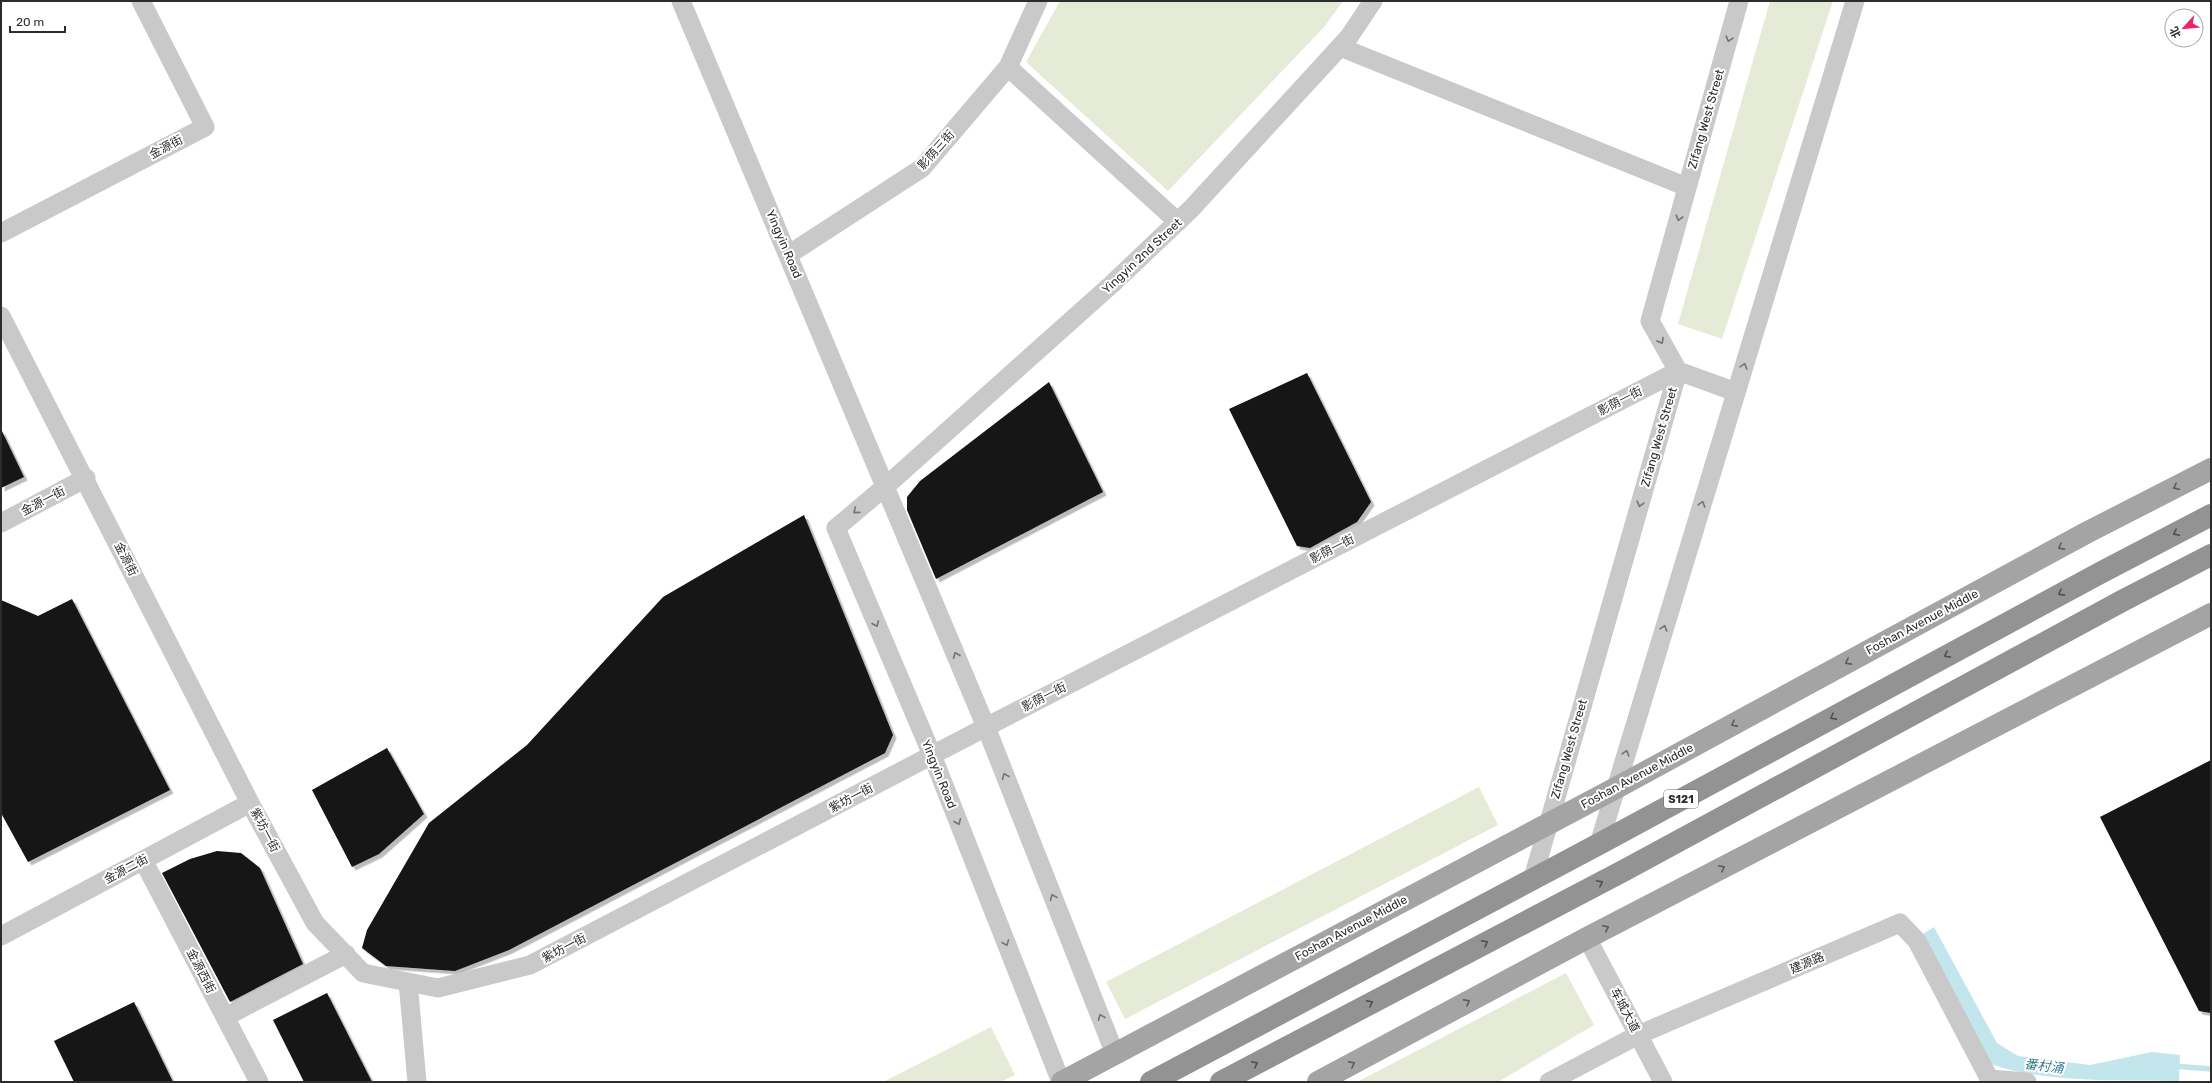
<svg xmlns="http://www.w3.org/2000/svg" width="2212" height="1083" viewBox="0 0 2212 1083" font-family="Rubik,'Noto Sans SC',sans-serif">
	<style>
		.green { fill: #e6ebd8 }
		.water { fill: #c3e5ec }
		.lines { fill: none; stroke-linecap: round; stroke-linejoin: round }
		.stream { stroke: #c3e5ec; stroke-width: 5.5 }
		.building { fill: #131313; filter: url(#shadow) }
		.minor { stroke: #c9c9c9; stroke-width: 19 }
		.major { stroke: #a4a4a4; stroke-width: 22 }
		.highway { stroke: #939393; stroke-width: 22 }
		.oneway { stroke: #737373 }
		.oneway2 { stroke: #5c5c5c }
		.oneway3 { stroke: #505050 }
		.labels { text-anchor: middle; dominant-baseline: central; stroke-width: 4; stroke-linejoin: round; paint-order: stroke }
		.shield { fill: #fff; stroke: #6b6b6b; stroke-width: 1 }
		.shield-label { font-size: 11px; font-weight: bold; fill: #2c2c2c }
		.street-label { font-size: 12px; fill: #2c2c2c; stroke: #fff }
		.water-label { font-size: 13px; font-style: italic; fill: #357c8a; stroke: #fff }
	</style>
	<defs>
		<filter id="shadow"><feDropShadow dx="3.5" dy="3.5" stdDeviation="0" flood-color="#0004"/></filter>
	</defs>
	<rect width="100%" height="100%" fill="#fff"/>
	<path class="green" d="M1060,1H1343L1325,26L1168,191L1026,62Z
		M1770,1H1833L1722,339L1678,324Z
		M1479,787L1498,825L1125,1019L1106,982Z
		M1566,973L1594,1025L1498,1082H1357Z
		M991,1027L1015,1075L1000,1082H883Z"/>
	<path class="water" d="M1934,927L1997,1043L2018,1056L2090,1065L2152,1052L2180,1055L2179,1081C2123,1080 2042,1083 1991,1064L1923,934Z"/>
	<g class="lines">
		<path class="stream" d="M2173,1066L2211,1069"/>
	</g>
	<path class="building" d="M1307,373L1371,502L1357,522L1310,548L1297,546L1229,409Z
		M1049,382L1103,492L936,579L907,510V497L920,481Z
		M1,429L24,477L1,488Z
		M804,515L893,735L885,753L509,950L455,971L386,966L362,948L367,930L429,823L527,745L663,597Z
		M72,599L170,790L28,862L1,813V600L38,616Z
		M387,748L424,814L379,854L352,867L312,790Z
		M2211,760V1013L2199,1011L2100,817Z
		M217,851L241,853L260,868L303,964L230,1002L162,873L190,859Z
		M327,993L372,1082H304L273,1020Z
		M134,1002L173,1082H74L54,1041Z"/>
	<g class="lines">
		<path class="minor" d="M681,1L986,727L1115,1054
			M1340,47L1687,187
			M1008,67L1178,222
			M1,233L205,127L141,1
			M788,255L922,168L1008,67L1038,1
			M1,316L250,803L315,923L363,973L438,988L530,965L986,727L1678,371L1736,392
			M1,523L86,478
			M1599,844L1855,1
			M143,860L259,1082
			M1533,878L1678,371L1650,321L1739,1
			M1,936L250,803
			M1587,938L1663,1082
			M408,982L417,1082
			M225,1017L346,954
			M1989,1079L2027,1082
			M1061,1082L932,755L836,528L886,486L1112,284L1191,209L1349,37L1373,1
			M1549,1082L1638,1035L1900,923L1917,941L1991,1082"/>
		<path class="major" d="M1062,1082L1616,788L2086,533L2211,469
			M1318,1082L1587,938L2211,614"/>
		<path class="highway" d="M1151,1082L1599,844L2102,572L2211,515
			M1221,1082L1625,870L2122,601L2211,555"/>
	</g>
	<defs><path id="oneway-chevron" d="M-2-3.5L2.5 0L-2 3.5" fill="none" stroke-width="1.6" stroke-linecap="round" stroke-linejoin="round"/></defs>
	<g class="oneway">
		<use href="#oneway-chevron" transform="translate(1729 39) rotate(106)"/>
		<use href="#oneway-chevron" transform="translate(1679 218) rotate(105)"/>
		<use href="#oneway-chevron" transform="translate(1661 341) rotate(61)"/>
		<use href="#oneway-chevron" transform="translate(1744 366) rotate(-73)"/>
		<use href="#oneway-chevron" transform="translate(1640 504) rotate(106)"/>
		<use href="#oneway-chevron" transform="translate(1702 504) rotate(-73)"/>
		<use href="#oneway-chevron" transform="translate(856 511) rotate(140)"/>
		<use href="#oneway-chevron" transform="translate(876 624) rotate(67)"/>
		<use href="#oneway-chevron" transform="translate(1664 628) rotate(-73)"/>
		<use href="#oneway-chevron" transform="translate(956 655) rotate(-112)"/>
		<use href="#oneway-chevron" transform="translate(1626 753) rotate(-73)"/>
		<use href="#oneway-chevron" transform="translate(1005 776) rotate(-112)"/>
		<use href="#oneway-chevron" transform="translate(958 822) rotate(68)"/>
		<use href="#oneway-chevron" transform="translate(1053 897) rotate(-112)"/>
		<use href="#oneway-chevron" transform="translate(1006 943) rotate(68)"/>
		<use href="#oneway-chevron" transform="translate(1101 1017) rotate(-112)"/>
	</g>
	<g class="oneway2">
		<use href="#oneway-chevron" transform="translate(2176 487) rotate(153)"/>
		<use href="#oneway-chevron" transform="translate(2061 547) rotate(152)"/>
		<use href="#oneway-chevron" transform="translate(1848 662) rotate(152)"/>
		<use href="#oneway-chevron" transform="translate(1734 724) rotate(152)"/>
		<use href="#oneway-chevron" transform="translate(1722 868) rotate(-27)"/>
		<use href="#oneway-chevron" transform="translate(1606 928) rotate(-27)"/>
		<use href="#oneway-chevron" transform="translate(1467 1002) rotate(-28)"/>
		<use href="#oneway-chevron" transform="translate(1352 1064) rotate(-28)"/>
	</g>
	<g class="oneway3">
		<use href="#oneway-chevron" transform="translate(2176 533) rotate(153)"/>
		<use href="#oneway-chevron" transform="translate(2061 593) rotate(152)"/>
		<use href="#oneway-chevron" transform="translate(1947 655) rotate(152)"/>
		<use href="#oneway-chevron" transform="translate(1833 717) rotate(152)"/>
		<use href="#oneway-chevron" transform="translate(1600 883) rotate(-27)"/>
		<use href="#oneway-chevron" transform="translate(1485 943) rotate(-28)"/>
		<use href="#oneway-chevron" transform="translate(1370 1003) rotate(-28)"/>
		<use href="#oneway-chevron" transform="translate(1255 1064) rotate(-28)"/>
	</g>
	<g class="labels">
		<rect class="shield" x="1664" y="790" width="34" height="18" rx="3"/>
		<g class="shield-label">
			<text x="1681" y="799">S121</text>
		</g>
		<g class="street-label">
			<text transform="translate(1706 119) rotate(-74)">Zifang West Street</text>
			<text transform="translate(166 147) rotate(-28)">金源街</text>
			<text transform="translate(936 150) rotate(-48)">影荫三街</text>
			<text transform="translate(784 244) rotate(67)">Yingyin Road</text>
			<text transform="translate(1142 256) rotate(-43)">Yingyin 2nd Street</text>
			<text transform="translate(1620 401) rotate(-27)">影荫一街</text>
			<text transform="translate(1659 437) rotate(-74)">Zifang West Street</text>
			<text transform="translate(43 501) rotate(-28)">金源一街</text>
			<text transform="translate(1332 549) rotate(-27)">影荫一街</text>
			<text transform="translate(126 559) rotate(63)">金源街</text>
			<text transform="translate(1922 622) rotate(-28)">Foshan Avenue Middle</text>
			<text transform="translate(1044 697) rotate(-27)">影荫一街</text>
			<text transform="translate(1569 749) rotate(-74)">Zifang West Street</text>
			<text transform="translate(939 774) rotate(68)">Yingyin Road</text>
			<text transform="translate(1637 776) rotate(-28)">Foshan Avenue Middle</text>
			<text transform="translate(851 798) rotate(-28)">紫坊一街</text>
			<text transform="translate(265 830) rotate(62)">紫坊一街</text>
			<text transform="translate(126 869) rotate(-28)">金源二街</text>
			<text transform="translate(1351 928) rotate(-28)">Foshan Avenue Middle</text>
			<text transform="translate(564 948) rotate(-28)">紫坊一街</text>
			<text transform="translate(1807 963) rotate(-23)">建源路</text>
			<text transform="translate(201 971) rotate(63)">金源西街</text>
			<text transform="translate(1625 1010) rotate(62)">车城大道</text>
		</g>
		<g class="water-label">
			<text transform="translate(2044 1066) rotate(7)">番村涌</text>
		</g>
	</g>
	<rect width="2212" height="1083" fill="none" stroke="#2c2c2c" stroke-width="4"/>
	<g transform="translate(2184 28) rotate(243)"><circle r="19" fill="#ffffff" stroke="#ababab"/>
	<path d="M0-3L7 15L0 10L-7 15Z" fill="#ec2462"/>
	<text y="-6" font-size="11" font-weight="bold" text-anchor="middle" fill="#2c2c2c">北</text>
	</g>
	<path d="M10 26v6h55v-6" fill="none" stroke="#2c2c2c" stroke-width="2"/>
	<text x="16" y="26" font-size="12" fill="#2c2c2c" stroke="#ffffff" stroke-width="3" paint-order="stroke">20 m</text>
</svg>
